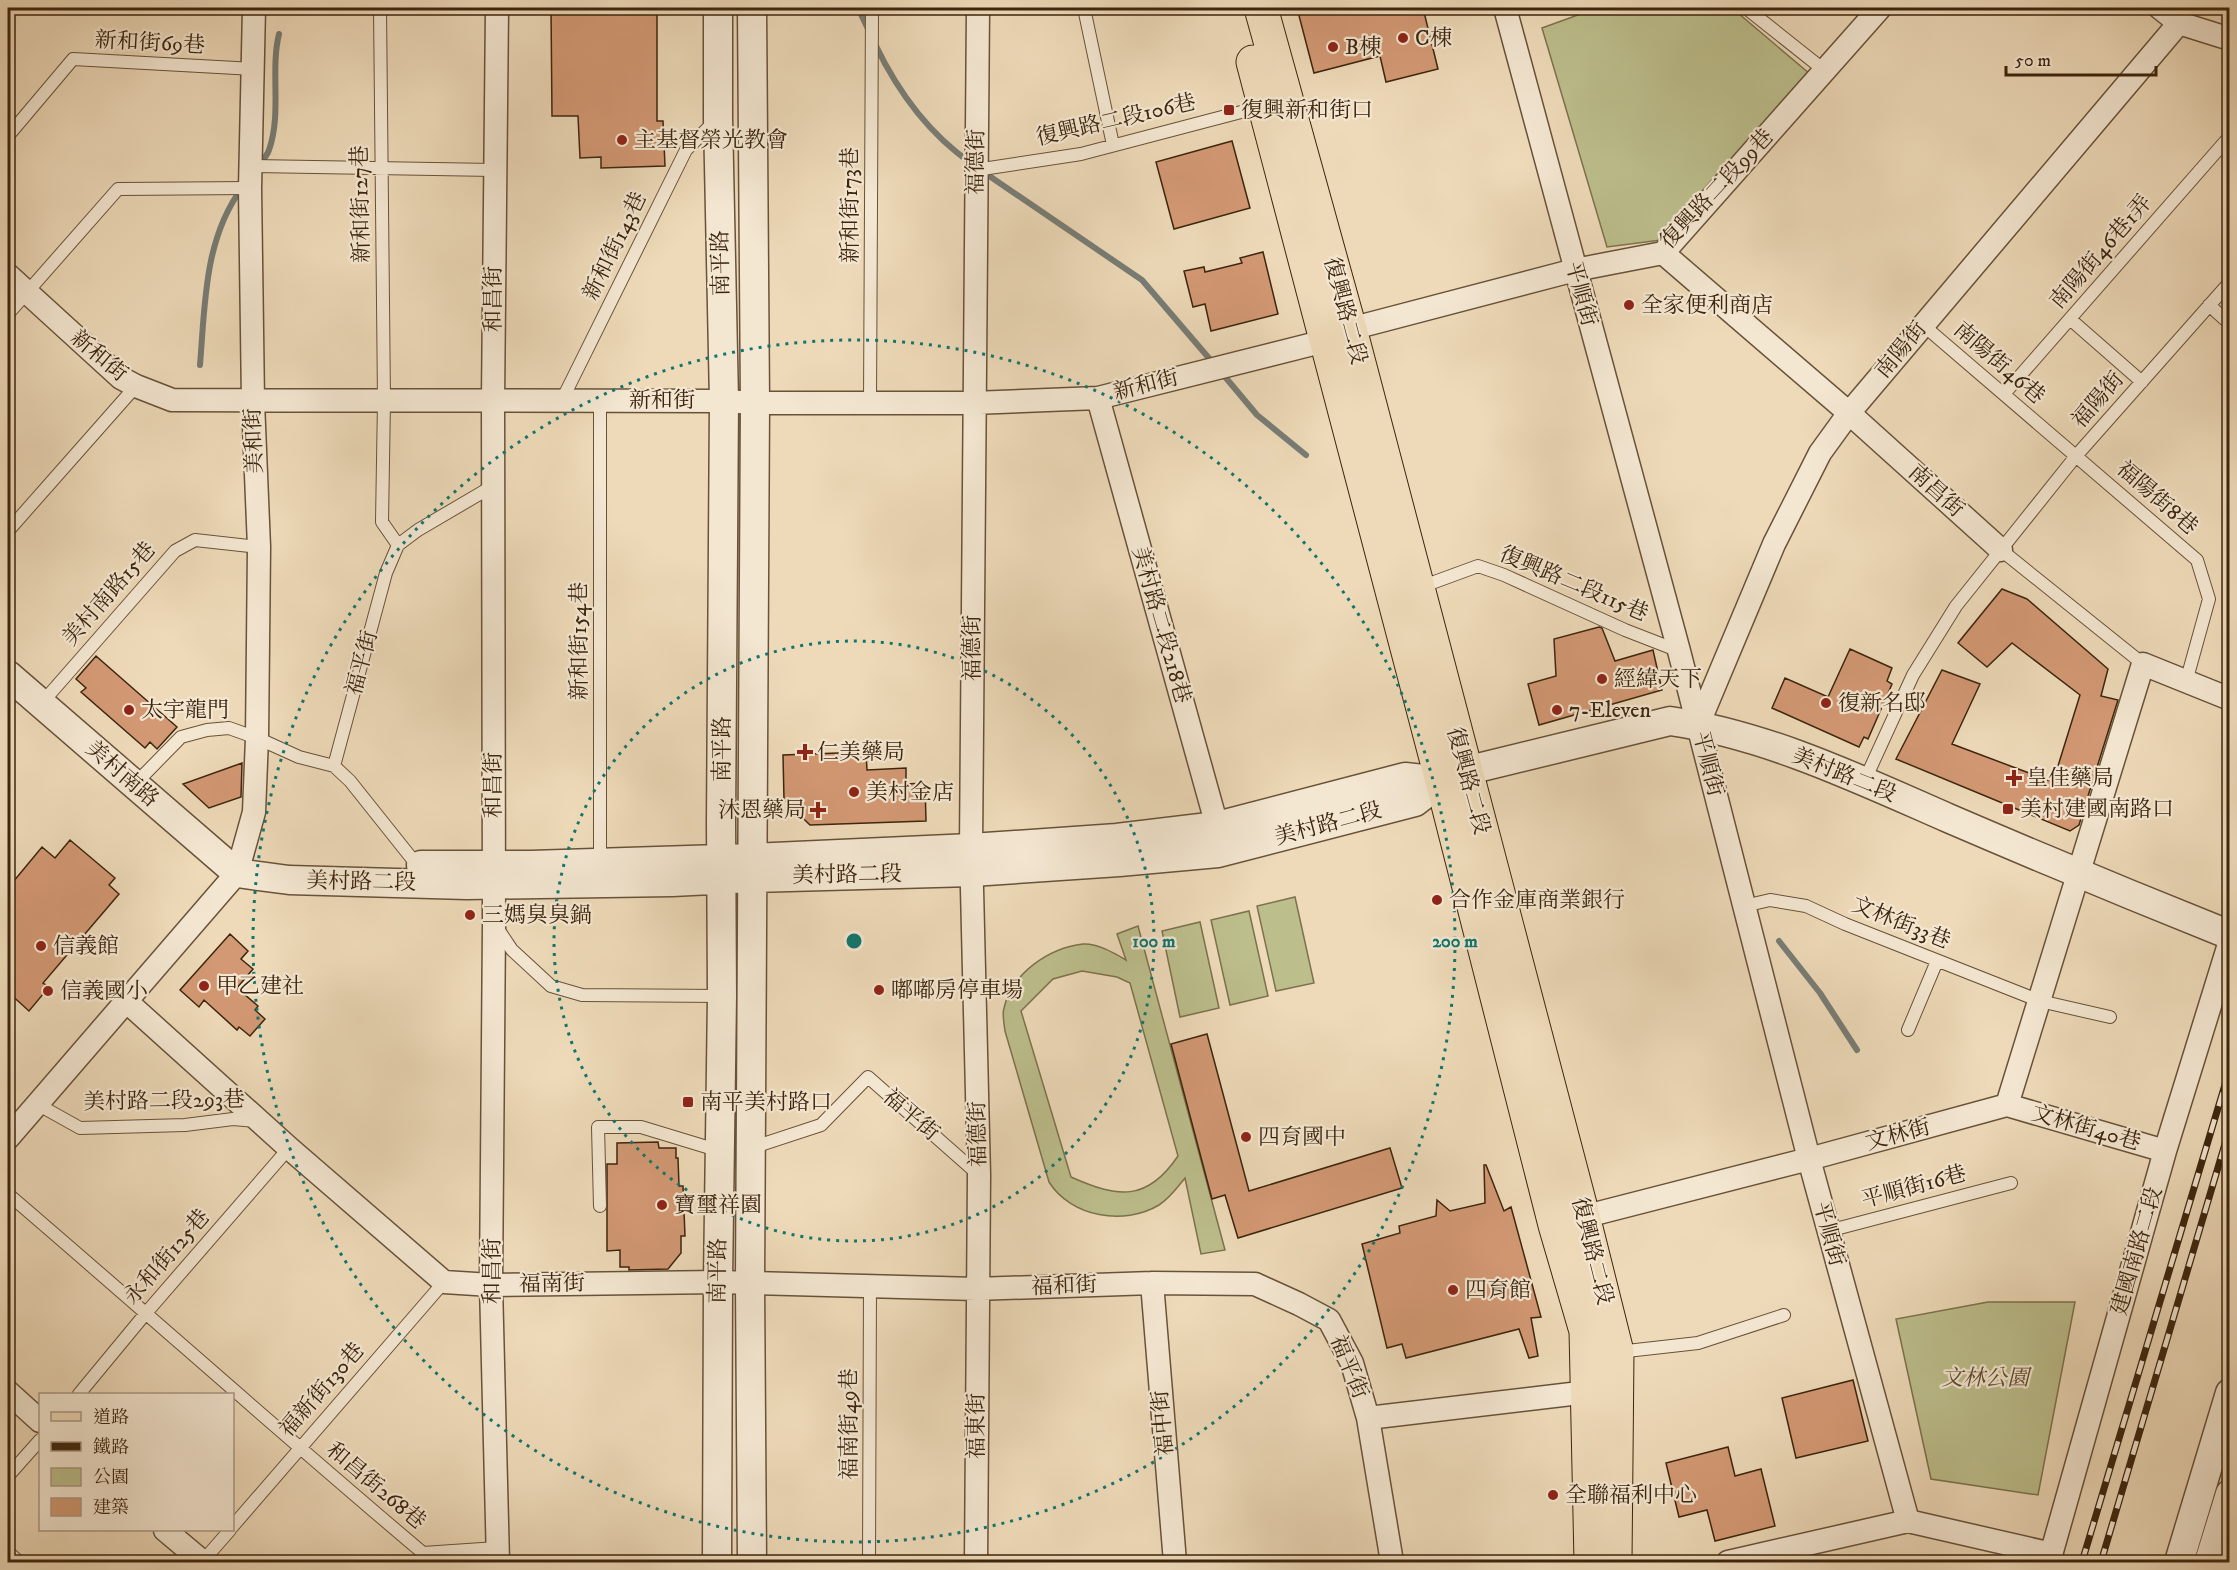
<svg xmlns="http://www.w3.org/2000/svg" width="2237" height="1570" viewBox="0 0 2237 1570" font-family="'IM FELL DW Pica','Noto Serif TC',serif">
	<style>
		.green { fill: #bcbe8c; stroke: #7c724d; stroke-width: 1.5; fill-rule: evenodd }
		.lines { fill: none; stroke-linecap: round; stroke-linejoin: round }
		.stream { stroke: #787d76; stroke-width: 6 }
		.building { fill: #d39974; stroke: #3c250e; stroke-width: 1.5 }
		.service-casing { stroke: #685239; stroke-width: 14 }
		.minor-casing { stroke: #685239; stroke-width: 25 }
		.tertiary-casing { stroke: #685239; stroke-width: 31 }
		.primary-casing { stroke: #3c250e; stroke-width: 35 }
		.service { stroke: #f4e7d2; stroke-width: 12 }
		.minor { stroke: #f4e7d2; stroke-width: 22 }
		.tertiary { stroke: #f4e7d2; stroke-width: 28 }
		.primary { stroke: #eedab9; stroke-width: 33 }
		.rail-casing { stroke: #3c250e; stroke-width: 7 }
		.rail { stroke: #f4e7d2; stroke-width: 4.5; stroke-dasharray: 14; stroke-linecap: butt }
		.ring { fill: none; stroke: #0f766e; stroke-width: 3; stroke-dasharray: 3 6 }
		.poi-dot { fill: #8f2418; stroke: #f4e7d2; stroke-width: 2 }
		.labels { text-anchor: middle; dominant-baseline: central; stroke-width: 4.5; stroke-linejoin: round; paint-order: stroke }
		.poi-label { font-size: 22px; fill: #3c250e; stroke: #f4e7d2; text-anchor: start }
		.street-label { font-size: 22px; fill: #3c250e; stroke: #f4e7d2 }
		.park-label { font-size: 22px; font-style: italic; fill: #5c4b2e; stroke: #f4e7d2 }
		.centre { fill: #0f766e; stroke: #f4e7d2; stroke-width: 3 }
		.ring-label { font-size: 18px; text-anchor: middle; font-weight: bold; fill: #0f766e; stroke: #f4e7d2; stroke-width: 4.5; stroke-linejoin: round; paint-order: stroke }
	</style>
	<rect width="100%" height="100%" fill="#eedab9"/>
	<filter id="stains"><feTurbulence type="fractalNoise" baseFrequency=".00333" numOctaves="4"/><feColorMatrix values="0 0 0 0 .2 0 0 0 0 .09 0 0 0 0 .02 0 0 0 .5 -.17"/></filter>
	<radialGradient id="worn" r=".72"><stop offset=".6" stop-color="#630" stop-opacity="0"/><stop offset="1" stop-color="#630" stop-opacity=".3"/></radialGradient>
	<path class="green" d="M1597,8H1732L1810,74L1661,240L1607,247L1542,28Z
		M1295,897L1314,983L1276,991L1257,906Z
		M1249,911L1268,996L1230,1005L1211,920Z
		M1200,922L1219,1008L1180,1017L1162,931Z
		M1138,926L1225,1250L1201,1254L1185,1178C1177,1188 1170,1198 1159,1205C1124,1226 1071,1217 1049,1182L1005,1031C1004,1024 1002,1014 1004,1008C1012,973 1049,948 1083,944C1097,943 1114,953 1126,960L1117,934ZM1082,971L1117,977L1130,983L1178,1156C1147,1202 1118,1198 1071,1177L1021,1011L1053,979Z
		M1988,1302H2075L2038,1495L1931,1479L1896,1319Z"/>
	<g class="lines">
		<path class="stream" d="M858,8L868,29
			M875,44C897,90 929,134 971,163
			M259,165C262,161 267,156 269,150C282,113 270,71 279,34
			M982,171L1142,280L1214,364
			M200,365C205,305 204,239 242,188
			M1221,372L1257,415L1306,455
			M1779,941L1820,993L1857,1050"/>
	</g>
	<path class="building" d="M551,8H657V121H663L665,166L601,168V157L580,158L578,116H552Z
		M1297,8H1423L1438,69L1386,82L1380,56L1314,73Z
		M1232,141L1250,208L1174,229L1156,162Z
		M1263,252L1278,314L1211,331L1205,304L1193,307L1184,271L1204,267L1205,272L1242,263L1240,258Z
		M2002,589L2027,599L2108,669L2101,696L2118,700L2079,825L2070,831L1896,759L1942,670L1980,684L1952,744L2053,782L2080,695L2012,643L1987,667L1958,643Z
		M1599,627L1602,628L1615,661L1653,650L1662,690L1539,725L1528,684L1556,676L1554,639Z
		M1850,649L1892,668L1887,681L1892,684L1868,739L1864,737L1859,747L1772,708L1785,678L1828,697Z
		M96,656L177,727L157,749L150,742L145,748L81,692L86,688L76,679Z
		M866,752L867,770L906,768V784L925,783L926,821L810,825L784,800L783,755Z
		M242,763L241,797L209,808L183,784Z
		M70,840L115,878L109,885L119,894L43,983L49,987L29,1011L8,992V888L42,847L55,858Z
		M230,934L248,951L241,959L253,969L237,988L258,1006L255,1010L265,1019L250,1036L239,1027L237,1030L204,1000L199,1007L180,990Z
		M1207,1034L1249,1191L1390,1148L1402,1188L1238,1238L1225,1195L1212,1199L1171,1044Z
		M658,1142L659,1148H676V1158H678L679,1186H683L685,1236H681V1253L668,1269L629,1270V1267H620V1250L607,1251V1164H617V1143Z
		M1484,1165H1486L1504,1211L1511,1207L1541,1317L1531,1318L1538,1356L1529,1358L1519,1329L1406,1358L1402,1344L1387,1348L1362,1244L1400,1233L1399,1226L1436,1216L1437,1200L1450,1211L1485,1203Z
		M1853,1380L1868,1441L1796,1458L1782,1398Z
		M1728,1447L1735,1476L1761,1469L1775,1526L1715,1541L1707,1510L1679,1517L1666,1463Z"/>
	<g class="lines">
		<defs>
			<path id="service" d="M380,8L384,401L382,522L398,545
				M1746,8L1824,70
				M1085,13L1113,145
				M8,136L73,59L254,69
				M251,166L494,170
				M976,170L1081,154L1264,106
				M2209,305L2230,324
				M8,314L118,189L250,188
				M2070,319L2142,382
				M1923,325L2197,560L2209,599L2186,682
				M2004,394L2230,136
				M562,400L686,150L715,121
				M870,403L872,8
				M8,531L136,386
				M2001,550L2143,664
				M1418,588L1478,566L1504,575L1625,630L1679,651
				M41,704L175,551L195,540L259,547
				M1864,782L1913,675L1956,606L2076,456L2230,282
				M134,785L181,737L207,730L229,728L257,738L299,757L334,766
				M600,864V400
				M417,865L350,781L334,766L386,573L398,545L418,530L493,486
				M1744,906L1770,900L1806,906L1845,924L2040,1001L2110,1017
				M496,926L512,950L551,986L582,995L722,996
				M1908,1030L1937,961
				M37,1104L80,1128L185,1125L233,1119L256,1121
				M751,1148L821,1125L868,1077L979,1175
				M8,1194C147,1313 283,1435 423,1553L497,1548
				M600,1206L598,1127H641L720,1151
				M1828,1231L2011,1183
				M1618,1352L1698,1343L1784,1315
				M79,1394L146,1313L289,1148
				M8,1476L40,1440
				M232,1527L444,1282
				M8,1552L19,1562
				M202,1562L230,1530
				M869,1562L870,1286"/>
			<path id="minor" d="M497,8L493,400L494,924L491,1285L498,1562
				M1505,8L1679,651L1809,1159L1908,1521
				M2160,8L2179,23L2230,39
				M1663,253L1849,413L2001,550
				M8,275L121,378L136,386L172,400L724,401L755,403H973L1098,398L1325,341L1350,329L1575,270L1663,253L1880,8
				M1098,398L1217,826L1218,842
				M1698,725L1774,544L1820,453L1849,413L2179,23
				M126,1001L289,1148L444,1282L491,1285L718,1282L976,1289L1152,1283L1255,1284L1299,1304L1329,1320L1352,1363L1368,1418L1392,1562
				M2007,1105L2165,1151
				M8,1138L237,873L254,812L257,738L259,547L253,402L250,188L254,8
				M1571,1220L1809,1159L2007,1105L2143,664L2230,699
				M1152,1283L1175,1562
				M8,1392L40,1421
				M1368,1418L1588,1392
				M165,1530L203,1562
				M976,1562L979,1175L971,848L978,8
				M1728,1562L1908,1521L2052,1554
				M2049,1562L2165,1151L2230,941"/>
			<path id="tertiary" d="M752,8L755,403L750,1283L752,1562
				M8,675L237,873
				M421,865H531L752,858L971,848L1117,838L1217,826L1405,777L1442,781
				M237,873L289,880L467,885L672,882L752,878L972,872L1119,862L1218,853L1415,802L1442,781L1465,771L1670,721C1767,735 1859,779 1948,818C2041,858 2135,897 2230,935
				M717,1562L718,1282L722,996L721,823L724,401L718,118V8
				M2179,1562L2230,1393
				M2209,1562L2230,1494"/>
			<path id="primary" d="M1261,8L1350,329L1583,1216L1617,1352L1615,1562
				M1253,62L1442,781L1555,1225L1586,1331L1591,1562"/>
		</defs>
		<use href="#service" class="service-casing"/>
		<use href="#minor" class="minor-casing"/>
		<use href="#tertiary" class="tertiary-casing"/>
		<use href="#primary" class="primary-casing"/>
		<use href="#service" class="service"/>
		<use href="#minor" class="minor"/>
		<use href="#tertiary" class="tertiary"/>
		<use href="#primary" class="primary"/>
		<defs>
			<path id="rail" d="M2082,1562L2230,1068
				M2101,1562L2230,1127"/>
		</defs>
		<use href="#rail" class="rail-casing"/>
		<use href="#rail" class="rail"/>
	</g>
	<g class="ring">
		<circle cx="854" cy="941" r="300"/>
		<circle cx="854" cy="941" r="601"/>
	</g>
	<g class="poi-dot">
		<circle cx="1403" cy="38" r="6"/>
		<circle cx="1333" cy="47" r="6"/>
		<rect x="1223" y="104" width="12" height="12" rx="3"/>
		<circle cx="622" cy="140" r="6"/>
		<circle cx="1629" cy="305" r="6"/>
		<circle cx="1602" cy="679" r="6"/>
		<circle cx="1826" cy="703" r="6"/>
		<circle cx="129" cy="710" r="6"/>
		<circle cx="1557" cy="710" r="6"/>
		<path d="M802 743h6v6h6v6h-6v6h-6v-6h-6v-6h6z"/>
		<path d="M2011 769h6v6h6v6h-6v6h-6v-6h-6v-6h6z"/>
		<circle cx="854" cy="792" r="6"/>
		<rect x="2002" y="803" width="12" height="12" rx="3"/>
		<path d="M815 801h6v6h6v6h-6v6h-6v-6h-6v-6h6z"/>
		<circle cx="1437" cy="900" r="6"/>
		<circle cx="470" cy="915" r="6"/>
		<circle cx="41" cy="946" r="6"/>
		<circle cx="204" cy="986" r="6"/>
		<circle cx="879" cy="990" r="6"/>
		<circle cx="48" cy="991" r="6"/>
		<rect x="682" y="1096" width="12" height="12" rx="3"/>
		<circle cx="1246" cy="1137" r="6"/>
		<circle cx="662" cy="1205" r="6"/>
		<circle cx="1453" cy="1290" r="6"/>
		<circle cx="1553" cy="1495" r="6"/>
	</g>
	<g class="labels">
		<g class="poi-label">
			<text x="1415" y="38">C棟</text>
			<text x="1345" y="47">B棟</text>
			<text x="1241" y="110">復興新和街口</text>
			<text x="634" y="140">主基督榮光教會</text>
			<text x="1641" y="305">全家便利商店</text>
			<text x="1614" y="679">經緯天下</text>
			<text x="1838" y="703">復新名邸</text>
			<text x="141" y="710">太宇龍門</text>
			<text x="1569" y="710">7-Eleven</text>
			<text x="817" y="752">仁美藥局</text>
			<text x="2026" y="778">皇佳藥局</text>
			<text x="866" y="792">美村金店</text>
			<text x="2020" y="809">美村建國南路口</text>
			<text x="806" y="810" text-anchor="end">沐恩藥局</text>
			<text x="1449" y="900">合作金庫商業銀行</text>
			<text x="482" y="915">三媽臭臭鍋</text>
			<text x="53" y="946">信義館</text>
			<text x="216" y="986">甲乙建社</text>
			<text x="891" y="990">嘟嘟房停車場</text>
			<text x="60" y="991">信義國小</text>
			<text x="700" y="1102">南平美村路口</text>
			<text x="1258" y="1137">四育國中</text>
			<text x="674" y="1205">寶璽祥園</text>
			<text x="1465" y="1290">四育館</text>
			<text x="1565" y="1495">全聯福利中心</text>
		</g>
		<g class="street-label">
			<text transform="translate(150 43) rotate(3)">新和街69巷</text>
			<text transform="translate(1116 120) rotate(-13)">復興路二段106巷</text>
			<text transform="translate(976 162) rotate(-89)">福德街</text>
			<text transform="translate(1717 189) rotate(-47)">復興路二段99巷</text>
			<text transform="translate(361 204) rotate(-91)">新和街127巷</text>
			<text transform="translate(850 205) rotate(-90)">新和街173巷</text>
			<text transform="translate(615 246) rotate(-64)">新和街143巷</text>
			<text transform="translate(2101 252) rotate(-49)">南陽街46巷1弄</text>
			<text transform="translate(721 263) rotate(-91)">南平路</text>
			<text transform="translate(1581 294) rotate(75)">平順街</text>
			<text transform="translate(493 299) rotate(-90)">和昌街</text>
			<text transform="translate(1345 311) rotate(75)">復興路二段</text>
			<text transform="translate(1901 350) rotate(-50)">南陽街</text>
			<text transform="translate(99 356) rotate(40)">新和街</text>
			<text transform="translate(1999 363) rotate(41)">南陽街46巷</text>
			<text transform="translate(1146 385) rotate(-14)">新和街</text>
			<text x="662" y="400">新和街</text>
			<text transform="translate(2098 400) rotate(-49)">福陽街</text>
			<text transform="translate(254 441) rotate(-92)">美和街</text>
			<text transform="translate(1936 491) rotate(42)">南昌街</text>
			<text transform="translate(2157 498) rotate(41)">福陽街8巷</text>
			<text transform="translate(1574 584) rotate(23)">復興路二段115巷</text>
			<text transform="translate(109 594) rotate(-49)">美村南路15巷</text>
			<text transform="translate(1161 625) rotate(74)">美村路二段218巷</text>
			<text transform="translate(579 641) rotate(-90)">新和街154巷</text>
			<text transform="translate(972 648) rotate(-90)">福德街</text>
			<text transform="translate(362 663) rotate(-75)">福平街</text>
			<text transform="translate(722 749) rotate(-90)">南平路</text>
			<text transform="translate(1708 764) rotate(76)">平順街</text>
			<text transform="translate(122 774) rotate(41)">美村南路</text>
			<text transform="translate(1844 775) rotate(22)">美村路二段</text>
			<text transform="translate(1468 781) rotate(75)">復興路二段</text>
			<text transform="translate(493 785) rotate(-90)">和昌街</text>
			<text transform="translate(1328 824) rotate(-15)">美村路二段</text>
			<text transform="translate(847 875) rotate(-1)">美村路二段</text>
			<text transform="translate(361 882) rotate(1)">美村路二段</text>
			<text transform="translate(1901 923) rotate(22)">文林街33巷</text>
			<text transform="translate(164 1101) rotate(-1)">美村路二段293巷</text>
			<text transform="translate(911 1115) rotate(41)">福平街</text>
			<text transform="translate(2086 1128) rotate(16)">文林街40巷</text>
			<text transform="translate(978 1134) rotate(-91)">福德街</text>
			<text transform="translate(1898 1135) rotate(-15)">文林街</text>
			<text transform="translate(1914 1187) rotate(-15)">平順街16巷</text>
			<text transform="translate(1829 1234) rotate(75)">平順街</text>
			<text transform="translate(1592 1251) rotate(76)">復興路二段</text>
			<text transform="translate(2137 1251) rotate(-74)">建國南路二段</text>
			<text transform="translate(167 1257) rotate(-49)">永和街125巷</text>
			<text transform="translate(492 1271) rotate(-90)">和昌街</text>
			<text transform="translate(718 1271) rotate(-89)">南平路</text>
			<text transform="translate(552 1284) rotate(-1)">福南街</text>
			<text transform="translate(1064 1286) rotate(-2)">福和街</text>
			<text transform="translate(1349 1367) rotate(68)">福平街</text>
			<text transform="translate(322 1390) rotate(-49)">福新街130巷</text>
			<text transform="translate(1163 1423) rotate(-95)">福中街</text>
			<text transform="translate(849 1424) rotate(-90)">福南街49巷</text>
			<text transform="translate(976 1426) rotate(-90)">福東街</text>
			<text transform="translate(376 1486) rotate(40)">和昌街268巷</text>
		</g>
		<g class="park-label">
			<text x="1985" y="1378">文林公園</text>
		</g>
	</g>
	<circle cx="854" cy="941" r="9" class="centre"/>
	<g class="ring-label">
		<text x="1154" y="947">100 m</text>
		<text x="1455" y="947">200 m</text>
	</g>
	<rect width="2237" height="1570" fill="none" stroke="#eedab9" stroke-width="30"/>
	<rect x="9" y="9" width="2219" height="1552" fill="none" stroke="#3c250e" stroke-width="3"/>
	<rect x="15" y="15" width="2207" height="1540" fill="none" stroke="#3c250e" stroke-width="1.5"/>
	<rect x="39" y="1393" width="195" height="138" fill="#f4e7d2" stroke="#aa9984" stroke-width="1.5"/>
	<rect x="51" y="1412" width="30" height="9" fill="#eedab9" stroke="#aa9984" stroke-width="1.5"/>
	<text x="93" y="1423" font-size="18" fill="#3c250e">道路</text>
	<rect x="51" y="1442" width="30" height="9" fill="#3c250e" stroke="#aa9984" stroke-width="1.5"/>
	<text x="93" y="1453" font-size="18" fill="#3c250e">鐵路</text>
	<rect x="51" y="1468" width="30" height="18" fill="#bcbe8c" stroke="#aa9984" stroke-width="1.5"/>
	<text x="93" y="1483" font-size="18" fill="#3c250e">公園</text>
	<rect x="51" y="1498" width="30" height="18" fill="#d39974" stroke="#aa9984" stroke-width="1.5"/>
	<text x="93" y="1513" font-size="18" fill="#3c250e">建築</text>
	<path d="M2006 66v9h150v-9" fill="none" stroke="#3c250e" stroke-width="3"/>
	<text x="2015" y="66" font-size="18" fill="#3c250e" stroke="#f4e7d2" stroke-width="4.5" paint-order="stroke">50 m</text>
	<rect width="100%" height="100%" filter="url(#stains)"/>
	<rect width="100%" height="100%" fill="url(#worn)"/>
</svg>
